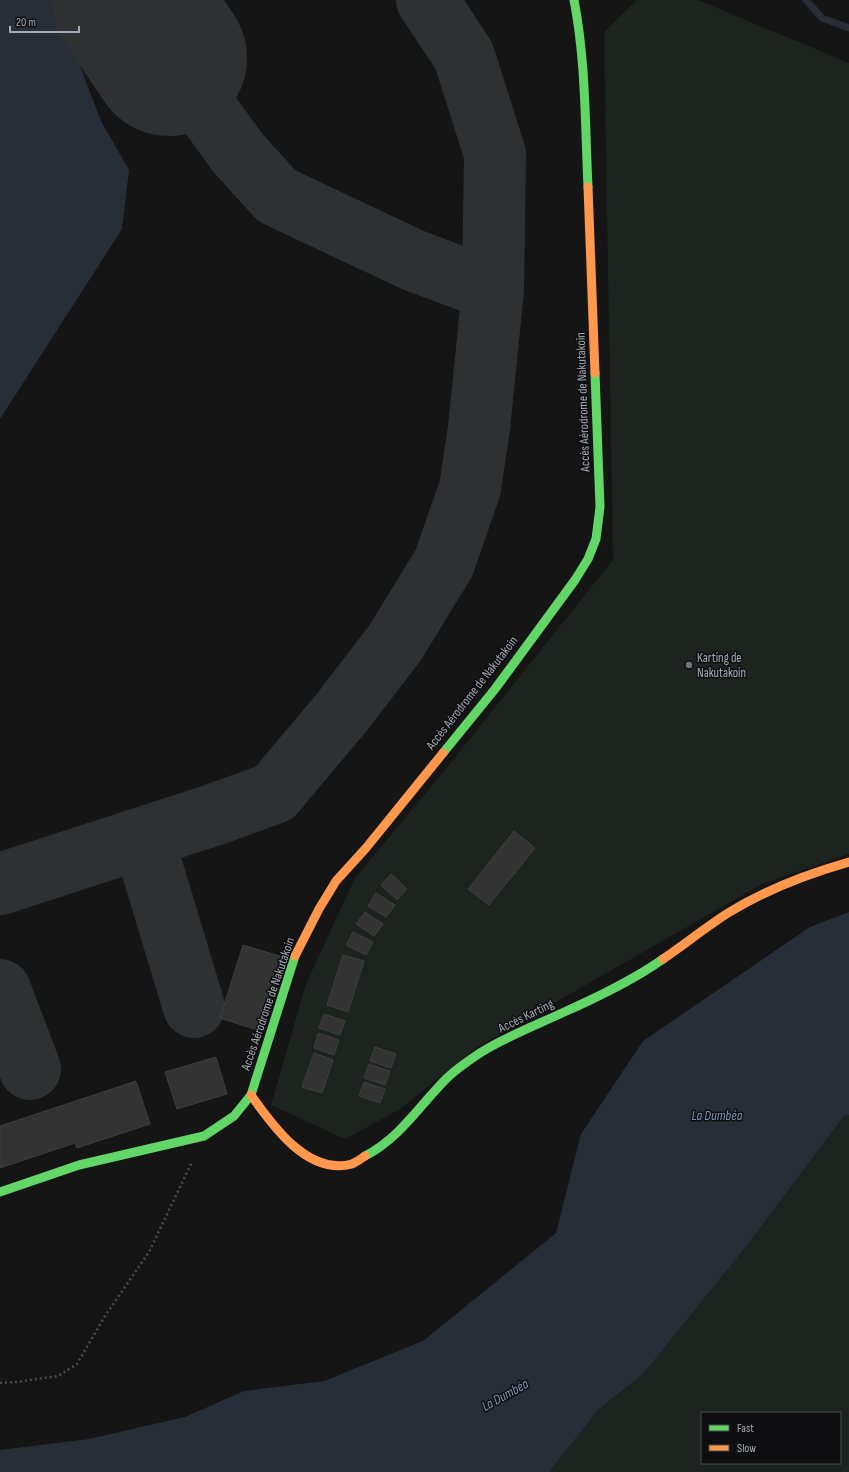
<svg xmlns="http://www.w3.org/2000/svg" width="849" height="1472" viewBox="0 0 849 1472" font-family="'Sofia Sans Condensed',sans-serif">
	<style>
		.green { fill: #1d241f; fill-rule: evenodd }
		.water { fill: #282e37 }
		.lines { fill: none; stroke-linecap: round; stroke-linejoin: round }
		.stream { stroke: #282e37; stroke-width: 7 }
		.taxiway { stroke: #2f3031; stroke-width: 62 }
		.runway { stroke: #2f3031; stroke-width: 156 }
		.building { fill: #333334; stroke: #3d3e41 }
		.path { stroke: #4b4b50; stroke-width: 2.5; stroke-dasharray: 2 3; stroke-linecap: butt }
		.fast { stroke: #63d668; stroke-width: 9 }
		.slow { stroke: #ff974d; stroke-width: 9 }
		.poi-dot { fill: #73757e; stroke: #0f0f11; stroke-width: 1.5 }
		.labels { text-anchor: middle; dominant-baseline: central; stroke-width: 3; stroke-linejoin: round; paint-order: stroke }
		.street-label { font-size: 13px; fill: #a6a9b6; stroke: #0f0f11 }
		.poi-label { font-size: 13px; fill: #a6a9b6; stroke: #0f0f11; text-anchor: start }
		.water-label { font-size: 14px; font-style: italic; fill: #7c93b2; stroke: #0f0f11 }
	</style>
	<rect width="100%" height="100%" fill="#151515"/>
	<path class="green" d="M637,0H698L849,63V854L762,884L476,1048L400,1109L345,1139L271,1105L306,984L355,878L445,770L613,560L604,32Z
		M849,1115V1472H549L598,1410L643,1374L745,1248L844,1116ZM702,1413H840V1463H702Z"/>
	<path class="water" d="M0,0H55L101,121L129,170L122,229L0,419Z
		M849,912V1115L844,1116L745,1248L643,1374L598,1410L549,1472H0V1450L89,1439L185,1417L244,1391L324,1381L423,1341L556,1233L581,1134L643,1041L810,927Z"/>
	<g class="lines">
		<path class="stream" d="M806,0L822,18L849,28"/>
		<path class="taxiway" d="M427,0L464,56L495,154L493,290
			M143,838L194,1007
			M0,884L213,815L274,793L342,712L395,643L444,563L470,488L479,428L493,290L413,260L277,196L238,153L169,58
			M0,990L30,1069"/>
		<path class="runway" d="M130,0L169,58"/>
	</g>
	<path class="building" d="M514,831L535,848L489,905L468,889Z
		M391,874L407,889L397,900L381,885Z
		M376,893L395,905L386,917L368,906Z
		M365,912L383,924L374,936L356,924Z
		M353,932L373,942L366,955L346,945Z
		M243,945L283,957L260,1031L220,1018Z
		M343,955L364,961L348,1012L327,1005Z
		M324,1014L345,1021L340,1035L319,1028Z
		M318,1033L339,1040L334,1055L314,1048Z
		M375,1047L396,1054L391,1068L370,1061Z
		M314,1053L333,1060L322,1093L302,1087Z
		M216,1057L227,1094L177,1109L165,1072Z
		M369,1064L390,1071L385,1085L364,1078Z
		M136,1081L150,1124L77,1148L75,1143L0,1168V1126Z
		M364,1082L385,1089L380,1103L359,1096Z"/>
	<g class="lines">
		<path class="path" d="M0,1383L16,1382L58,1376L77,1364L105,1316L149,1252L192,1162"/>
		<path class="fast" d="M574,0C586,62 585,125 588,187
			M443,753L495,689L575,580L588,559L596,539L600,507L595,373
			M365,1156C400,1138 419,1106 446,1079C456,1069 468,1061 480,1053C505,1037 534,1026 562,1013C596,998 632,981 663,959
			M0,1192L79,1165L204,1136L234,1116L251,1095L295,956"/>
		<path class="slow" d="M588,187L595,373
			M295,956L319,909L336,881L366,848L443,753
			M663,959C685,944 706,927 728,913C765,890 807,874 849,862
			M251,1095C272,1125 308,1176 352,1164C356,1162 361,1159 365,1156"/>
	</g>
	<circle class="poi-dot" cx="689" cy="665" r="4"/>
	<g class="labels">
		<g class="street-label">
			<text transform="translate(583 402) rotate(-92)">Accès Aérodrome de Nakutakoin</text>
			<text transform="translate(472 693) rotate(-52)">Accès Aérodrome de Nakutakoin</text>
			<text transform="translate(268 1004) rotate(-71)">Accès Aérodrome de Nakutakoin</text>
			<text transform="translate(526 1016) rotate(-26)">Accès Karting</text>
		</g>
		<g class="poi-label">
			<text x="697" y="658">Karting de<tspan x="697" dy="15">Nakutakoin</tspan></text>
		</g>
		<g class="water-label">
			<text x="717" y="1115">La Dumbéa</text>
			<text transform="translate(505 1395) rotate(-29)">La Dumbéa</text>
		</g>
	</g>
	<rect x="701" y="1412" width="140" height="52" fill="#0f0f11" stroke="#4b4d53"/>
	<rect x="709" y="1425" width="20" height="6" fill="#63d668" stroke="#4b4d53"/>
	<text x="737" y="1432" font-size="12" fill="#a6a9b6">Fast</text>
	<rect x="709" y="1445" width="20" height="6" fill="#ff974d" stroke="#4b4d53"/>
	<text x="737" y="1452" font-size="12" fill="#a6a9b6">Slow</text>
	<path d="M10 26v6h69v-6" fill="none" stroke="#a6a9b6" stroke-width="2"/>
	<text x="16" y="26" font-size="12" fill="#a6a9b6" stroke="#0f0f11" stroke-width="3" paint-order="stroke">20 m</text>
</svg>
